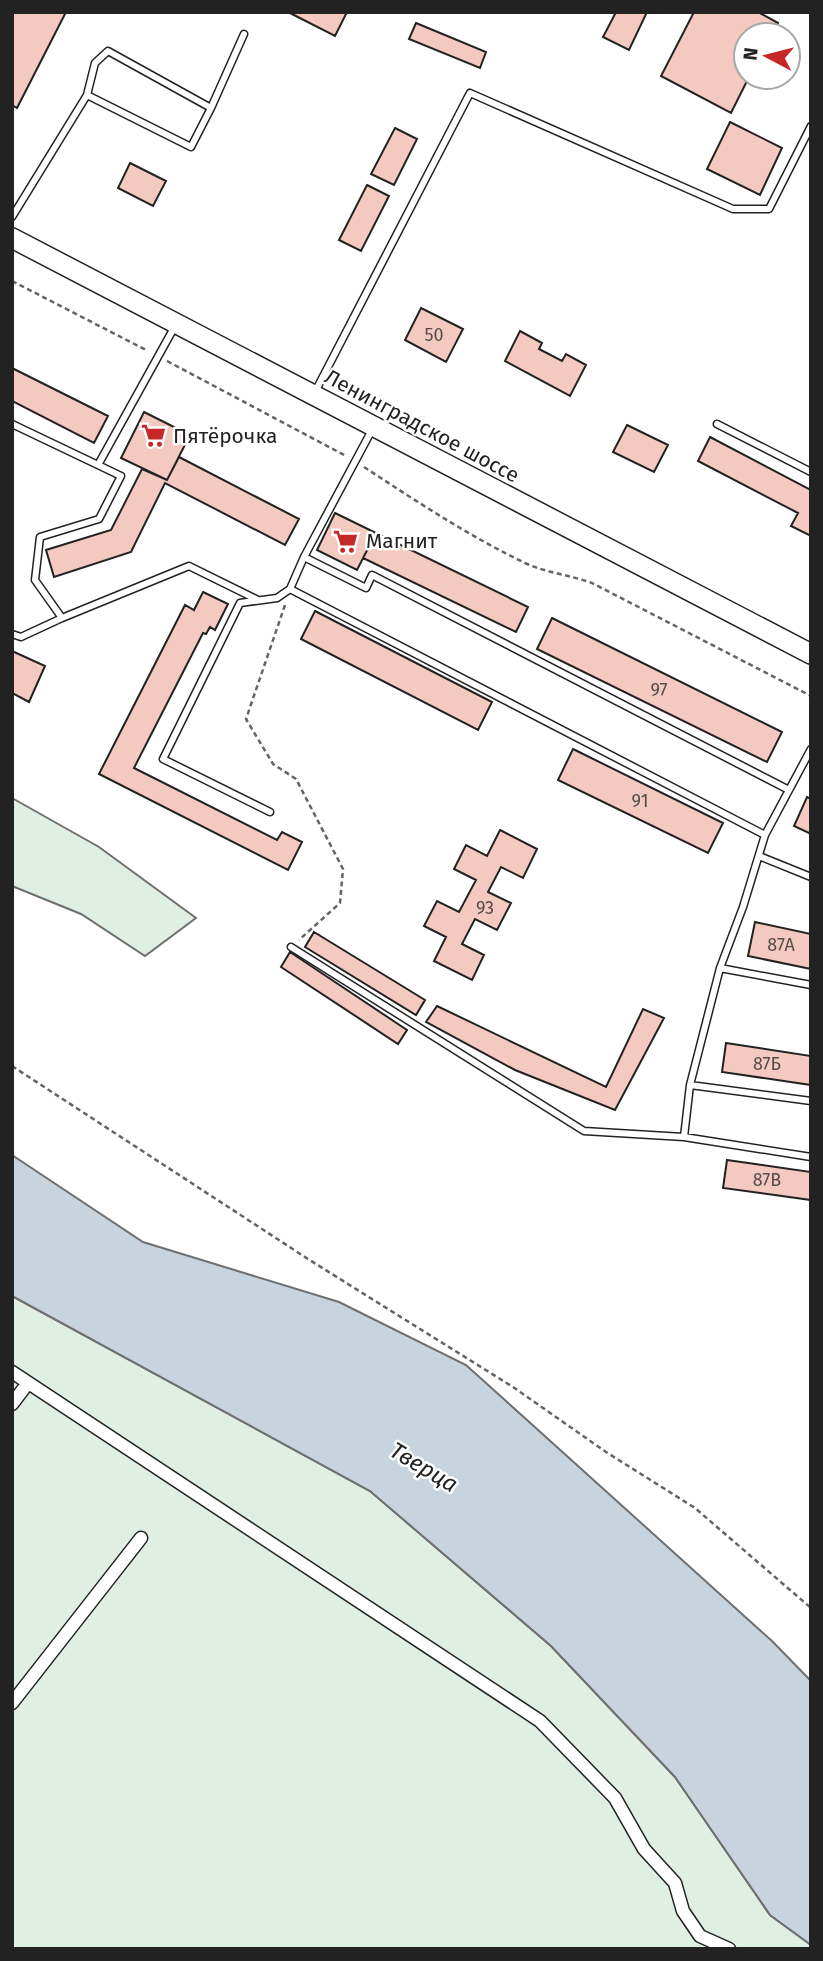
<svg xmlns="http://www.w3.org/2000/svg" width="823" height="1961" viewBox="0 0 823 1961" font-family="'Fira Sans',sans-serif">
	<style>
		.green { fill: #e0efe3; stroke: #6f6f6f; stroke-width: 2 }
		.water { fill: #c7d3dd; stroke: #6f6f6f; stroke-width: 2 }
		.building { fill: #f3c9c0; stroke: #222; stroke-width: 2 }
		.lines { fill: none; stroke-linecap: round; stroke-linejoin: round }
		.service-casing { stroke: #222; stroke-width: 9 }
		.minor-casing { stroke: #222; stroke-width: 15 }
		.secondary-casing { stroke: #222; stroke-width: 22 }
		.path { stroke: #646464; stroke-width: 2.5; stroke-dasharray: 5 3.5; stroke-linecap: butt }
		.service { stroke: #fff; stroke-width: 6 }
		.minor { stroke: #fff; stroke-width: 12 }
		.secondary { stroke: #fff; stroke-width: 19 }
		.labels { text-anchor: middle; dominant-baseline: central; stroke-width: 5; stroke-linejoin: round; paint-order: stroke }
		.number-label { font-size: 18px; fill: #564c4a }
		.street-label { font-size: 21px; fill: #222; stroke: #fff }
		.poi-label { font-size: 21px; fill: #222; stroke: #fff; text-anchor: start }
		.water-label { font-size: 23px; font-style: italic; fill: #222; stroke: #fff }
	</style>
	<rect width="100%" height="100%" fill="#fff"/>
	<path class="green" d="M12,798L99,847L196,918L145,956L81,914L12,886Z
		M12,1296L370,1491L551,1646L675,1777L770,1915L811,1945V1949H12Z"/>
	<path class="water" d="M12,1155L143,1242L339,1302L466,1365L772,1641L811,1681V1945L770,1915L675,1777L551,1646L370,1491L12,1296Z"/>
	<path class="building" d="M12,12H66L17,108L12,105Z
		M288,12H347L335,36Z
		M616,12H647L629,50L603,37Z
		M694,12H758L778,23L771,35H746V77H749L731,113L661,76Z
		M416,23L486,52L480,68L409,39Z
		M730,122L782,148L760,195L707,169Z
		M395,128L417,139L394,185L371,174Z
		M130,163L166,181L153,206L118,188Z
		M367,185L389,196L361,251L339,240Z
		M421,308L463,329L446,362L405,340Z
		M520,331L542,343L539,349L562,361L566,354L586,365L570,396L505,361Z
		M12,368L108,416L94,443L12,401Z
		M144,412L190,435L167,480L121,458Z
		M627,425L668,445L654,472L613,452Z
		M710,437L811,490V536L791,526L798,513L698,461Z
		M179,457L299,519L285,545L165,483L131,552L54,577L46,550L111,530L142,469L167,480Z
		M335,513L376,533L357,570L317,550Z
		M376,533L528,607L516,632L363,558Z
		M203,592L228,604L215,630L210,627L206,634L203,633L134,768L277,840L282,832L302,842L288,870L99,774L185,605L194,610Z
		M315,611L492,702L478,730L301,639Z
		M552,618L782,732L767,762L537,649Z
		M12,651L45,666L29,702L12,693Z
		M573,749L723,823L708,853L558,780Z
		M807,797L811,799V834L794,826Z
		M500,830L537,849L523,878L501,867L488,892L511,903L497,930L475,919L462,944L484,955L472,980L434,961L446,937L424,926L437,901L459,912L476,880L454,869L466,845L487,856Z
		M755,922L811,934V969L748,956Z
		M314,932L425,1000L416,1015L305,947Z
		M290,952L407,1030L398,1044L281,967Z
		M437,1006L606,1087L643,1009L664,1018L615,1110L515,1070L426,1022Z
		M726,1043L811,1056V1085L722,1072Z
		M727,1160L811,1172V1200L723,1188Z"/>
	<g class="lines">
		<defs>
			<path id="service" d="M87,95L191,147L211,108
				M12,217L87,95L95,63L108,51L211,108L244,34
				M315,392L470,93L733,209H769L811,126
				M12,424L98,465
				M717,424L811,472
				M373,428L304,557L366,588L372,575L789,790
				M290,589L765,835
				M62,618L35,580L40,537L99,519L121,476L98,465L175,326
				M12,634L21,637L62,618L189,566L256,599
				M270,812L163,759L240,603L277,598L290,589L304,557
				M759,856L811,877
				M291,947L584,1131L684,1137L811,1157
				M720,968L811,985
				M690,1085L811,1101
				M684,1137L690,1085L720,968L743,907L765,835L811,749"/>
			<path id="minor" d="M12,1372L540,1721L615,1798L644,1849L675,1883L683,1911L700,1936L729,1949
				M12,1404L28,1383
				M12,1703L141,1538"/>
			<path id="secondary" d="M12,238L811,654"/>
		</defs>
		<use href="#service" class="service-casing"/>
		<use href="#minor" class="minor-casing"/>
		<use href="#secondary" class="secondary-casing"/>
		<path class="path" d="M12,281L148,351
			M167,361L346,456
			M364,467C416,501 469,536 525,563C547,573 570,575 592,583L811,696
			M285,605L246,719L273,764L296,779L343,869L340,903L299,940
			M12,1066L308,1259L513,1387L606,1452L695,1508L811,1608"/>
		<use href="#service" class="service"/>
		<use href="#minor" class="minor"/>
		<use href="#secondary" class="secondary"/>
	</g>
	<defs>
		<symbol id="supermarket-bare" viewBox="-9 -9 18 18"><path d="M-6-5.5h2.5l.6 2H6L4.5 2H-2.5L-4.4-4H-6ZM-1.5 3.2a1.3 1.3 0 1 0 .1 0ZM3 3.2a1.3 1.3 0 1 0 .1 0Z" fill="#c62828" stroke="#fff" stroke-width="2.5" paint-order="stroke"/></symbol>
	</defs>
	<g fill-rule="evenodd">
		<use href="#supermarket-bare" x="136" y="418" width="35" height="35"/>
		<use href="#supermarket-bare" x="328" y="524" width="35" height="35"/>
	</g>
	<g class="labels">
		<g class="number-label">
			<text x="434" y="335">50</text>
			<text x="659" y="690">97</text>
			<text x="640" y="801">91</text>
			<text x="485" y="908">93</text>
			<text x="781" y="945">87А</text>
			<text x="767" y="1064">87Б</text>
			<text x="767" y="1180">87В</text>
		</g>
		<g class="street-label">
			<text transform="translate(422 426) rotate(28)">Ленинградское шоссе</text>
		</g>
		<g class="poi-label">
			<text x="173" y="436">Пятёрочка</text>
			<text x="366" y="541">Магнит</text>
		</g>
		<g class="water-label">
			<text transform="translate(424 1467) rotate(31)">Тверца</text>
		</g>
	</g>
	<rect width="823" height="1961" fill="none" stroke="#222222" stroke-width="28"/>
	<g transform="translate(767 56) rotate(277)"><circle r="33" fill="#ffffff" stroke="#a7a7a7" stroke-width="2"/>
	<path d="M0-5L12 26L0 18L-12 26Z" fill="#c62828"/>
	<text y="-10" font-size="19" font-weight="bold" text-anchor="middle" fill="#222222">N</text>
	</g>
</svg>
